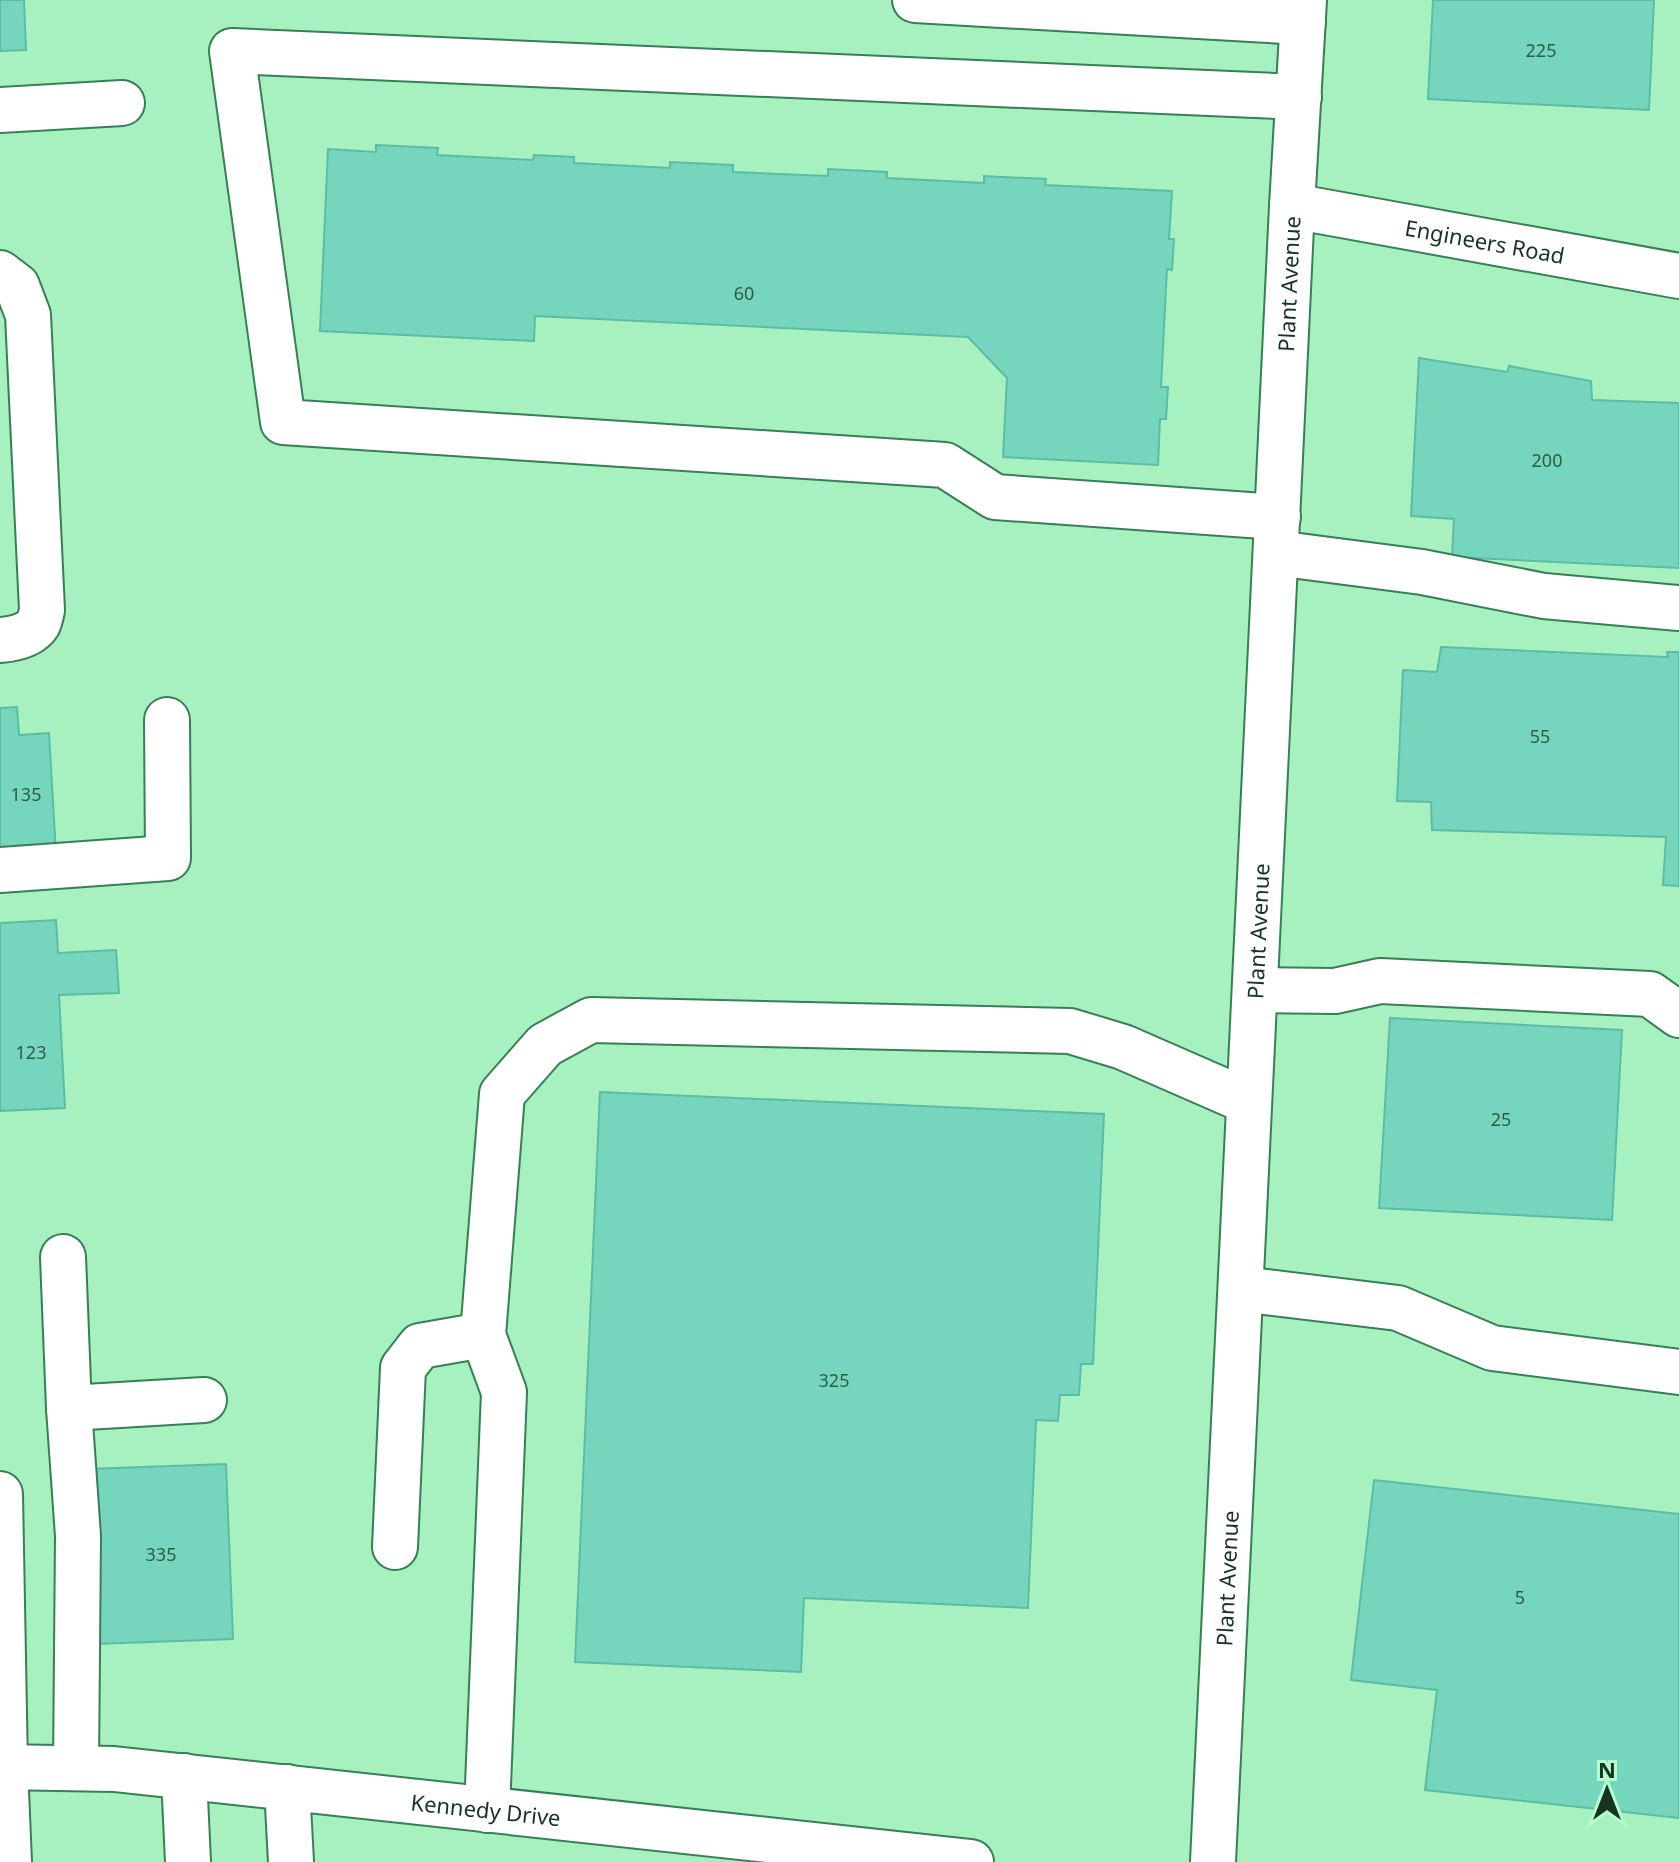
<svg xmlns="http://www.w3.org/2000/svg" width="1679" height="1862" viewBox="0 0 1679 1862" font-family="'Noto Sans',sans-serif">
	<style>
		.building { fill: #76d6bd; stroke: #5cbda5; stroke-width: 2 }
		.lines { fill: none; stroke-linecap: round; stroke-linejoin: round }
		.minor-casing { stroke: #377f55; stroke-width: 48 }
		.minor { stroke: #fff; stroke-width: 44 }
		.labels { text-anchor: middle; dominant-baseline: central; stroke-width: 7; stroke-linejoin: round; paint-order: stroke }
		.number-label { font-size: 18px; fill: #2e5c49 }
		.street-label { font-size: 22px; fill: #163422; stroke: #b4fecc }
	</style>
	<rect width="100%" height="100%" fill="#a7f0c0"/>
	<path class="building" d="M0,0H24L26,50L0,51Z
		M1433,0H1654L1649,110L1428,99Z
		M376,145L438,148L437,155L533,160L534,155L574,157V163L670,168V162L733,165V172L828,176V169L887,172V178L984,183V176L1046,179L1045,185L1172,191L1169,239H1174L1172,270L1167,269L1161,387H1168L1166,419H1160L1158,465L1003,457L1007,378L968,337L535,316L534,341L320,331L328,149L376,152Z
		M1419,358L1507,372L1509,366L1591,381L1592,400L1679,403V568L1452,557L1454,519L1411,516Z
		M1441,647L1668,657L1667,652H1679V886L1663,885L1666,837L1432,830L1431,802L1397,801L1403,670L1437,672Z
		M17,707L19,735L49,733L56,854L0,857V708Z
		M56,920L58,953L116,950L119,993L59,995L65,1108L0,1111V923Z
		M1390,1018L1622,1030L1612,1220L1379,1208Z
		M600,1092L1104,1114L1093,1364H1081L1079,1395H1060L1058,1421L1036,1420L1028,1608L804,1598L801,1672L575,1662Z
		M226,1464L233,1639L95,1644L88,1469Z
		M1374,1480L1679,1514V1818L1425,1790L1437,1690L1351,1680Z"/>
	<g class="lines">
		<defs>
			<g id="minor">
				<path d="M915,0L1303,22"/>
				<path d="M0,110L122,103"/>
				<path id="s1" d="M1292,206L1679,276"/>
				<path d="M0,273L17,286L28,315L42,610C41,615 40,620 38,624C30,636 13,639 0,640"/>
				<path d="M1278,517L995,497L945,465L283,422L232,51L1299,97"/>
				<path d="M1276,553L1422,572L1544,596L1679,608"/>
				<path d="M0,870L168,858L167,720"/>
				<path d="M1255,990L1335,991L1380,981L1650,994L1679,1015"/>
				<path d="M63,1257L69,1408"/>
				<path d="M1241,1289L1398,1308L1492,1348L1679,1372"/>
				<path d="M0,1494L5,1767L9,1862"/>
				<path d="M395,1547L403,1368L420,1346L483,1335"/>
				<path id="s2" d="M0,1767L114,1769L971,1862"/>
				<path d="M76,1768L78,1536L69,1408L204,1400"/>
				<path d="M184,1776L188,1862"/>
				<path d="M287,1787L291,1862"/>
				<path d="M487,1810L504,1392L483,1335L502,1094L545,1045L591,1020L1070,1031L1123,1047L1249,1102"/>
				<path id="s3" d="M1213,1862L1292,206L1304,0"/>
			</g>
		</defs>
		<use href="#minor" class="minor-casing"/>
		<use href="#minor" class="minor"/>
	</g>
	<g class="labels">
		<g class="number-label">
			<text x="1541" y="50">225</text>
			<text x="744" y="293">60</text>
			<text x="1547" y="460">200</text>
			<text x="1540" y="736">55</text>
			<text x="26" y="794">135</text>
			<text x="31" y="1052">123</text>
			<text x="1501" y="1119">25</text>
			<text x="834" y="1380">325</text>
			<text x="161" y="1554">335</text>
			<text x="1520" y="1597">5</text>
		</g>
		<g class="street-label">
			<text stroke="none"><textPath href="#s1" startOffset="196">Engineers Road</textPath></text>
			<text stroke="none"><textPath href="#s3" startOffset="1580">Plant Avenue</textPath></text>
			<text stroke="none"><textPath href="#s3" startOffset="932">Plant Avenue</textPath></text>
			<text stroke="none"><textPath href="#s3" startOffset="284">Plant Avenue</textPath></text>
			<text stroke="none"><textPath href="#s2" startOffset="488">Kennedy Drive</textPath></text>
		</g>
	</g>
	<g transform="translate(1607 1790)" stroke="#b4fecc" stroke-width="6" paint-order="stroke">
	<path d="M0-6L14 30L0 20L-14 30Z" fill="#163422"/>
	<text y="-12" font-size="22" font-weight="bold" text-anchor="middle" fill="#163422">N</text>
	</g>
</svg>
